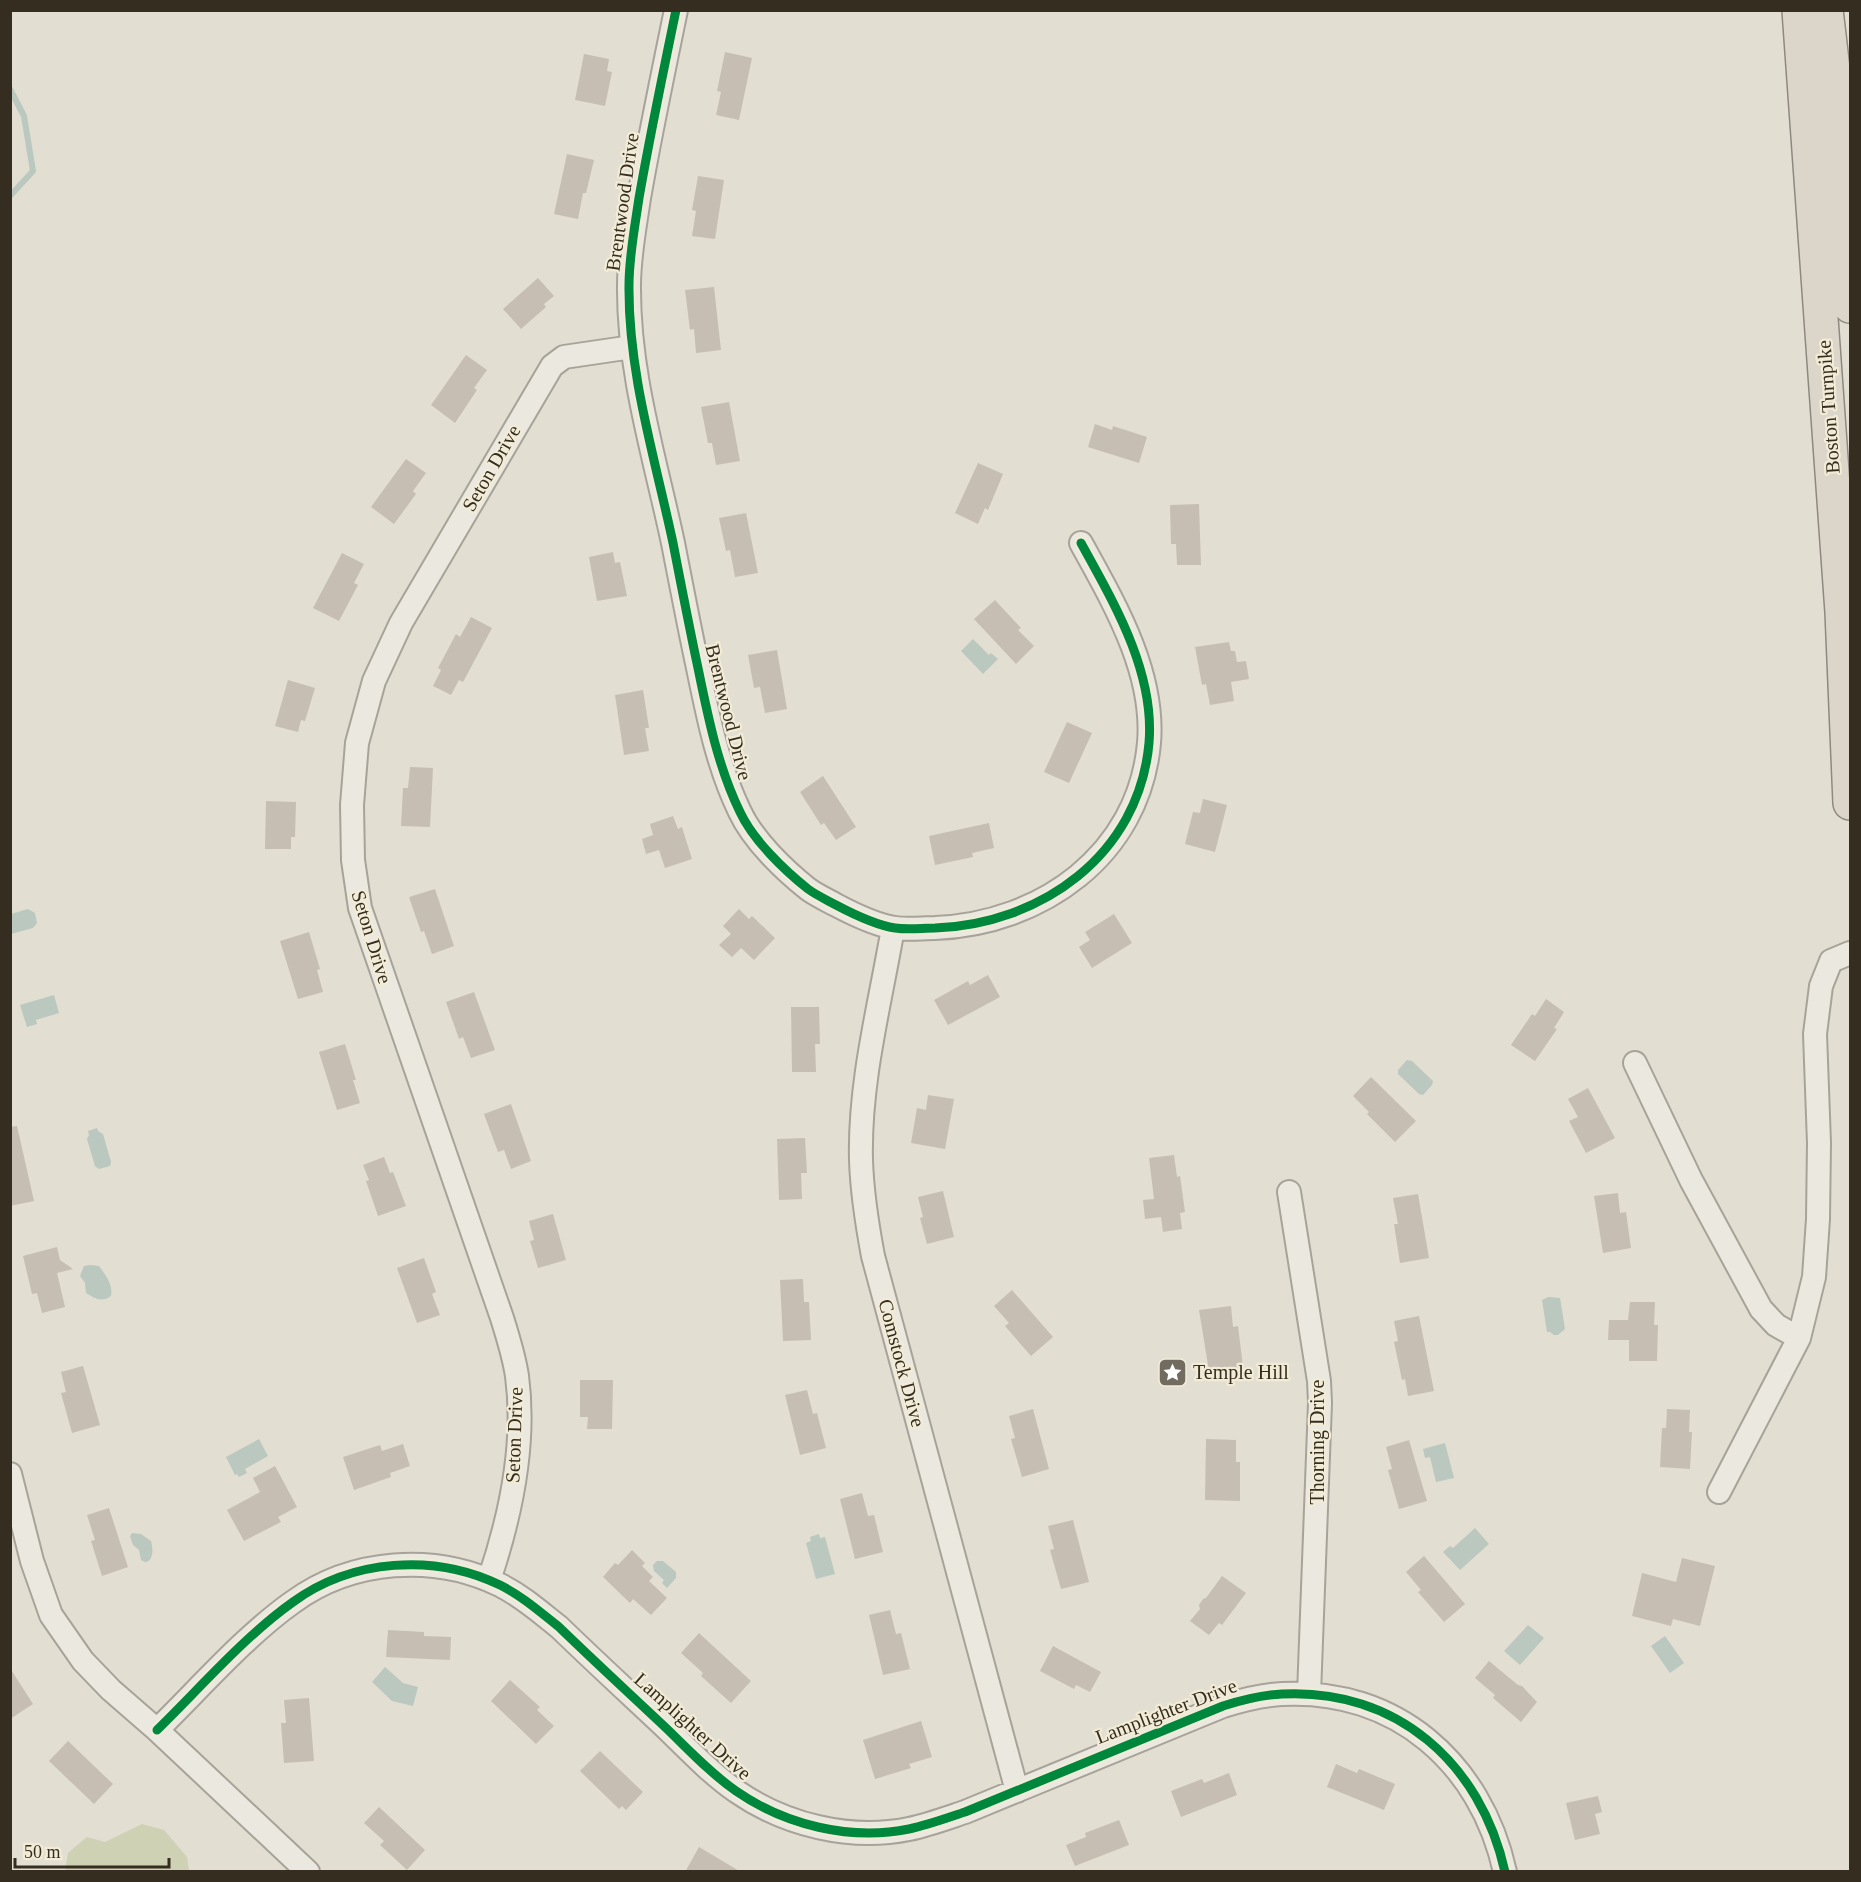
<svg xmlns="http://www.w3.org/2000/svg" width="1861" height="1882" viewBox="0 0 1861 1882" font-family="'Times New Roman',serif">
	<style>
		.green { fill: #cfd1b5 }
		.water { fill: #bac8c0 }
		.lines { fill: none; stroke-linecap: round; stroke-linejoin: round }
		.stream { stroke: #bac8c0; stroke-width: 6 }
		.building { fill: #c6beb2 }
		.minor-casing { stroke: #a8a399; stroke-width: 26 }
		.trunk-casing { stroke: #8e8980; stroke-width: 36 }
		.minor { stroke: #ebe8e0; stroke-width: 22 }
		.trunk { stroke: #dcd6ca; stroke-width: 33 }
		.cycleway-casing { stroke: #f2ecd7; stroke-width: 13 }
		.cycleway { stroke: #00873e; stroke-width: 9 }
		.labels { text-anchor: middle; dominant-baseline: central; stroke-width: 4.5; stroke-linejoin: round; paint-order: stroke }
		.street-label { font-size: 20px; fill: #362d21; stroke: #f2ecd7 }
		.poi-label { font-size: 20px; fill: #362d21; stroke: #f2ecd7; text-anchor: start }
	</style>
	<rect width="100%" height="100%" fill="#e2ded1"/>
	<path class="green" d="M142,1824L164,1830L187,1857L189,1871H65L68,1853L87,1837L105,1842Z"/>
	<path class="water" d="M973,639L989,655L991,653L998,659L983,674L961,651Z
		M28,909L35,913L37,923L33,928L11,934V914Z
		M54,995L59,1013L36,1020L37,1024L27,1027L20,1005Z
		M1407,1060L1412,1061L1433,1081L1432,1085L1423,1095L1419,1094L1398,1074V1070Z
		M97,1128L98,1131L103,1134L111,1162L110,1166L99,1169L95,1166L87,1139L89,1135L88,1131Z
		M90,1265L99,1266C106,1276 113,1284 111,1296C102,1303 94,1298 86,1293L85,1283L80,1276L84,1266Z
		M1548,1297L1560,1298L1565,1329L1558,1335H1554L1550,1332H1547L1542,1300Z
		M259,1439L268,1456L245,1469L247,1473L239,1477L237,1474L235,1475L226,1457Z
		M1445,1443L1454,1478L1436,1482L1430,1457L1425,1458L1423,1449Z
		M1475,1528L1489,1544L1460,1570L1443,1552L1450,1546L1453,1548Z
		M132,1533L141,1534L151,1541C153,1548 154,1561 145,1562L141,1560L139,1550L133,1545L130,1536Z
		M819,1534L820,1538L825,1537L835,1574L816,1579L806,1543L811,1541L810,1537Z
		M657,1561H663L676,1572V1578L667,1588L662,1583L664,1580L654,1571L653,1565Z
		M1528,1625L1544,1638L1520,1665L1504,1651Z
		M1665,1636L1684,1663L1670,1673L1651,1646Z
		M385,1667L403,1683L418,1687L413,1706L392,1701L372,1682Z"/>
	<g class="lines">
		<path class="stream" d="M10,89L24,116L33,171L10,196"/>
	</g>
	<path class="building" d="M725,52L752,58L739,120L716,115L721,92L717,91Z
		M584,54L609,59L607,71L612,72L605,106L575,100Z
		M567,154L594,160L586,193H583L578,219L554,214Z
		M698,176L724,180L715,239L692,236L696,211L692,210Z
		M538,278L554,296L544,304L546,307L521,329L503,309Z
		M714,287L721,350L696,353L694,329L690,330L685,290Z
		M466,355L487,370L474,388L477,390L455,423L431,405Z
		M729,402L740,461L716,465L712,443H708L701,407Z
		M1095,424L1112,430L1113,426L1147,437L1139,463L1088,447Z
		M406,459L426,473L413,491L416,494L394,524L371,507Z
		M978,463L1003,474L988,510L985,508L978,524L955,513Z
		M1199,504L1201,565H1177L1176,544H1171L1170,505Z
		M746,513L758,573L735,577L730,550L726,551L719,518Z
		M613,552L615,563L620,562L627,596L597,601L589,557Z
		M342,553L364,564L354,583L358,585L339,621L313,608Z
		M995,600L1021,628L1018,630L1034,646L1016,664L974,619Z
		M471,617L492,628L463,682L459,680L451,695L433,686L441,670L438,668L456,634L460,637Z
		M1229,642L1231,651H1235L1237,662L1246,661L1249,679L1231,682L1234,701L1210,705L1206,684L1202,685L1195,647Z
		M777,650L787,709L765,713L760,687L754,688L748,655Z
		M288,680L315,688L305,721L301,720L298,732L275,726Z
		M643,690L649,728H645L649,751L624,755L615,695Z
		M1067,722L1092,733L1069,783L1044,772Z
		M410,767L433,768L430,827L401,826L403,788H408Z
		M823,776L856,827L836,840L824,823L821,825L800,792Z
		M1203,799L1227,805L1215,852L1185,844L1193,812L1200,813Z
		M266,801L296,802L295,837H291V849H265Z
		M673,816L678,829L682,827L692,859L665,868L659,850L646,854L642,839L653,835L650,824Z
		M989,823L994,848L972,853L973,857L935,865L929,836Z
		M435,889L454,946L432,954L424,931L421,932L409,897Z
		M739,909L749,919L752,916L775,938L754,960L741,948L732,957L719,945L731,934L723,926Z
		M1114,914L1132,943L1092,968L1079,947L1090,940L1085,932Z
		M309,932L320,969L317,970L323,992L298,999L280,941Z
		M988,975L1000,997L948,1025L934,1000L968,981L970,985Z
		M474,992L495,1050L471,1058L463,1037L459,1039L446,1002Z
		M1546,999L1564,1012L1554,1028L1557,1029L1535,1061L1511,1045L1532,1014L1535,1016Z
		M791,1007H819L820,1044H815L816,1072H792Z
		M345,1044L356,1080H353L360,1103L337,1110L319,1052Z
		M1371,1077L1416,1121L1395,1142L1367,1114L1369,1112L1353,1096Z
		M1588,1088L1615,1138L1586,1153L1569,1121L1578,1117L1568,1099Z
		M928,1095L954,1099L945,1149L911,1143L917,1108L926,1110Z
		M511,1104L531,1161L511,1169L504,1150L498,1152L484,1114Z
		M17,1126L34,1201L10,1206V1127Z
		M805,1138L807,1173H801L802,1199L779,1200L777,1139Z
		M1174,1155L1177,1177L1180,1176L1185,1212L1180,1213L1182,1229L1163,1232L1161,1217L1145,1219L1143,1200L1154,1199L1149,1158Z
		M384,1157L390,1173L393,1172L406,1206L378,1216L366,1181L369,1180L363,1165Z
		M943,1191L954,1237L927,1244L920,1218L923,1217L918,1197Z
		M1618,1193L1620,1213L1626,1212L1631,1248L1603,1253L1594,1196Z
		M1418,1194L1429,1258L1400,1263L1394,1224H1398L1393,1198Z
		M553,1214L566,1260L538,1268L530,1241L534,1240L529,1221Z
		M57,1247L60,1260L73,1269L57,1273L65,1307L42,1313L37,1293L32,1294L23,1256Z
		M424,1258L436,1292L432,1294L440,1315L417,1323L397,1268Z
		M803,1279L804,1302H809L811,1340L783,1341L780,1280Z
		M1012,1290L1053,1337L1031,1356L1005,1326L1009,1323L994,1306Z
		M1630,1302H1655L1654,1325H1658L1657,1361H1629V1340H1608L1609,1320H1628Z
		M1231,1306L1233,1327L1238,1326L1243,1367L1209,1371L1199,1310Z
		M1419,1316L1434,1391L1408,1396L1405,1379L1402,1380L1394,1342L1398,1341L1394,1321Z
		M83,1366L100,1425L72,1433L61,1393L66,1392L61,1372Z
		M580,1380H613L612,1429H587L588,1417H580Z
		M807,1390L813,1414L817,1413L826,1448L800,1455L785,1395Z
		M1033,1409L1049,1469L1022,1477L1011,1439L1015,1438L1009,1416Z
		M1667,1409L1690,1410L1689,1432H1692L1690,1469L1660,1467L1662,1428H1666Z
		M1206,1439L1236,1440V1462H1240V1501L1205,1500Z
		M1409,1440L1427,1501L1399,1509L1388,1470L1392,1469L1386,1447Z
		M403,1444L410,1466L390,1473L391,1477L354,1490L343,1457L380,1445L382,1451Z
		M275,1466L297,1507L278,1517L281,1522L244,1541L227,1510L260,1492L253,1478Z
		M862,1493L868,1516L874,1515L883,1552L855,1559L840,1499Z
		M109,1508L128,1567L102,1576L91,1541L95,1540L87,1515Z
		M1073,1520L1089,1582L1061,1589L1050,1550L1054,1549L1048,1526Z
		M632,1550L645,1563L642,1566L653,1577L649,1581L667,1598L651,1615L633,1599L630,1603L603,1577L615,1563L618,1565Z
		M1424,1556L1465,1604L1444,1622L1418,1592L1421,1590L1406,1572Z
		M1682,1558L1715,1566L1700,1626L1673,1619L1671,1626L1632,1616L1642,1573L1676,1582Z
		M1222,1576L1246,1593L1222,1625L1219,1623L1209,1635L1190,1621L1200,1609L1199,1605L1203,1599L1206,1598Z
		M890,1610L896,1634L901,1633L910,1669L883,1675L869,1615Z
		M388,1630L424,1632V1636L451,1637L450,1660L386,1657Z
		M699,1633L751,1681L731,1703L701,1676L703,1673L681,1653Z
		M1053,1646L1101,1672L1090,1692L1076,1685L1074,1689L1040,1671Z
		M1489,1661L1518,1685L1522,1686L1537,1702L1521,1722L1493,1698L1495,1695L1475,1678Z
		M10,1668L33,1704L10,1719Z
		M510,1680L540,1707L537,1710L554,1726L536,1744L491,1701Z
		M309,1698L314,1761L284,1763L281,1723H286L284,1700Z
		M921,1721L932,1757L909,1764L911,1768L875,1779L863,1740Z
		M68,1741L113,1784L94,1804L49,1761Z
		M600,1751L643,1792L626,1810L622,1806L619,1809L580,1771Z
		M1336,1764L1357,1773L1359,1769L1395,1784L1384,1810L1327,1787Z
		M1229,1773L1237,1795L1181,1817L1171,1791L1202,1779L1204,1783Z
		M1598,1796L1602,1812L1595,1814L1600,1834L1575,1840L1566,1803Z
		M379,1807L425,1850L407,1870L380,1845L384,1841L364,1823Z
		M1119,1820L1129,1845L1075,1866L1066,1845L1086,1837L1085,1833Z
		M699,1847L741,1872H685Z"/>
	<g class="lines">
		<defs>
			<path id="minor" d="M676,10C663,73 650,135 639,198C635,226 629,256 629,285C628,373 655,458 673,543C681,584 689,626 698,668C708,717 718,767 740,812C753,840 784,870 808,889C816,895 827,900 836,905C853,914 875,925 895,928C908,930 922,928 935,928C1041,924 1139,855 1149,743C1155,672 1114,603 1081,543
				M893,928C880,1004 859,1082 861,1160C862,1193 867,1224 873,1256L1017,1791
				M1635,1063L1691,1180L1761,1309L1776,1325L1799,1338
				M1289,1192L1319,1381L1320,1403L1309,1694
				M10,1474L32,1561L51,1615L83,1661L111,1690L157,1730L308,1872
				M1719,1492L1799,1338L1814,1277L1818,1219L1819,1143L1815,1034L1821,986L1831,961L1850,953
				M489,1580C511,1515 526,1444 517,1376C514,1356 508,1337 502,1318L360,908L353,860L352,805L357,743L374,681L401,623L552,366L564,357L632,347
				M157,1730C200,1688 245,1636 293,1602C352,1559 434,1553 500,1585C522,1596 540,1612 559,1627C594,1661 630,1694 665,1727C688,1749 710,1773 736,1791C785,1825 850,1841 909,1829C928,1825 947,1818 965,1812L1223,1706C1242,1700 1262,1695 1282,1694C1396,1688 1481,1763 1505,1872"/>
			<path id="trunk" d="M1799,10L1842,612L1850,803
				M1826,10L1836,95L1850,306"/>
		</defs>
		<use href="#minor" class="minor-casing"/>
		<use href="#trunk" class="trunk-casing"/>
		<use href="#minor" class="minor"/>
		<use href="#trunk" class="trunk"/>
		<defs>
			<path id="cycleway" d="M676,10C663,73 650,135 639,198C635,226 629,256 629,285C628,373 655,458 673,543C681,584 689,626 698,668C708,717 718,767 740,812C753,840 784,870 808,889C816,895 827,900 836,905C853,914 875,925 895,928C908,930 922,928 935,928C1041,924 1139,855 1149,743C1155,672 1114,603 1081,543
				M157,1730C200,1688 245,1636 293,1602C352,1559 434,1553 500,1585C522,1596 540,1612 559,1627C594,1661 630,1694 665,1727C688,1749 710,1773 736,1791C785,1825 850,1841 909,1829C928,1825 947,1818 965,1812L1223,1706C1242,1700 1262,1695 1282,1694C1396,1688 1481,1763 1505,1872"/>
		</defs>
		<use href="#cycleway" class="cycleway-casing"/>
		<use href="#cycleway" class="cycleway"/>
	</g>
	<defs>
		<symbol id="sight-square" viewBox="-11 -11 22 22"><rect x="-9" y="-9" width="18" height="18" rx="4" fill="#726b5f" stroke="#f2ecd7"/><path d="M0-6L1.8-2.2L6-1.7L2.9 1.2L3.7 5.4L0 3.3L-3.7 5.4L-2.9 1.2L-6-1.7L-1.8-2.2Z" fill="#fff"/></symbol>
	</defs>
	<g fill-rule="evenodd">
		<use href="#sight-square" x="1156" y="1356" width="33" height="33"/>
	</g>
	<g class="labels">
		<g class="street-label">
			<text transform="translate(622 202) rotate(-82)">Brentwood Drive</text>
			<text transform="translate(1828 407) rotate(-94)">Boston Turnpike</text>
			<text transform="translate(491 468) rotate(-60)">Seton Drive</text>
			<text transform="translate(729 712) rotate(76)">Brentwood Drive</text>
			<text transform="translate(372 937) rotate(73)">Seton Drive</text>
			<text transform="translate(902 1363) rotate(75)">Comstock Drive</text>
			<text transform="translate(514 1435) rotate(-88)">Seton Drive</text>
			<text transform="translate(1317 1442) rotate(-90)">Thorning Drive</text>
			<text transform="translate(1166 1711) rotate(-21)">Lamplighter Drive</text>
			<text transform="translate(693 1726) rotate(42)">Lamplighter Drive</text>
		</g>
		<g class="poi-label">
			<text x="1193" y="1372">Temple Hill</text>
		</g>
	</g>
	<rect width="1861" height="1882" fill="none" stroke="#362d21" stroke-width="24"/>
	<path d="M15 1858v9h154v-9" fill="none" stroke="#362d21" stroke-width="3"/>
	<text x="24" y="1858" font-size="18" fill="#362d21" stroke="#f2ecd7" stroke-width="4.5" paint-order="stroke">50 m</text>
</svg>
